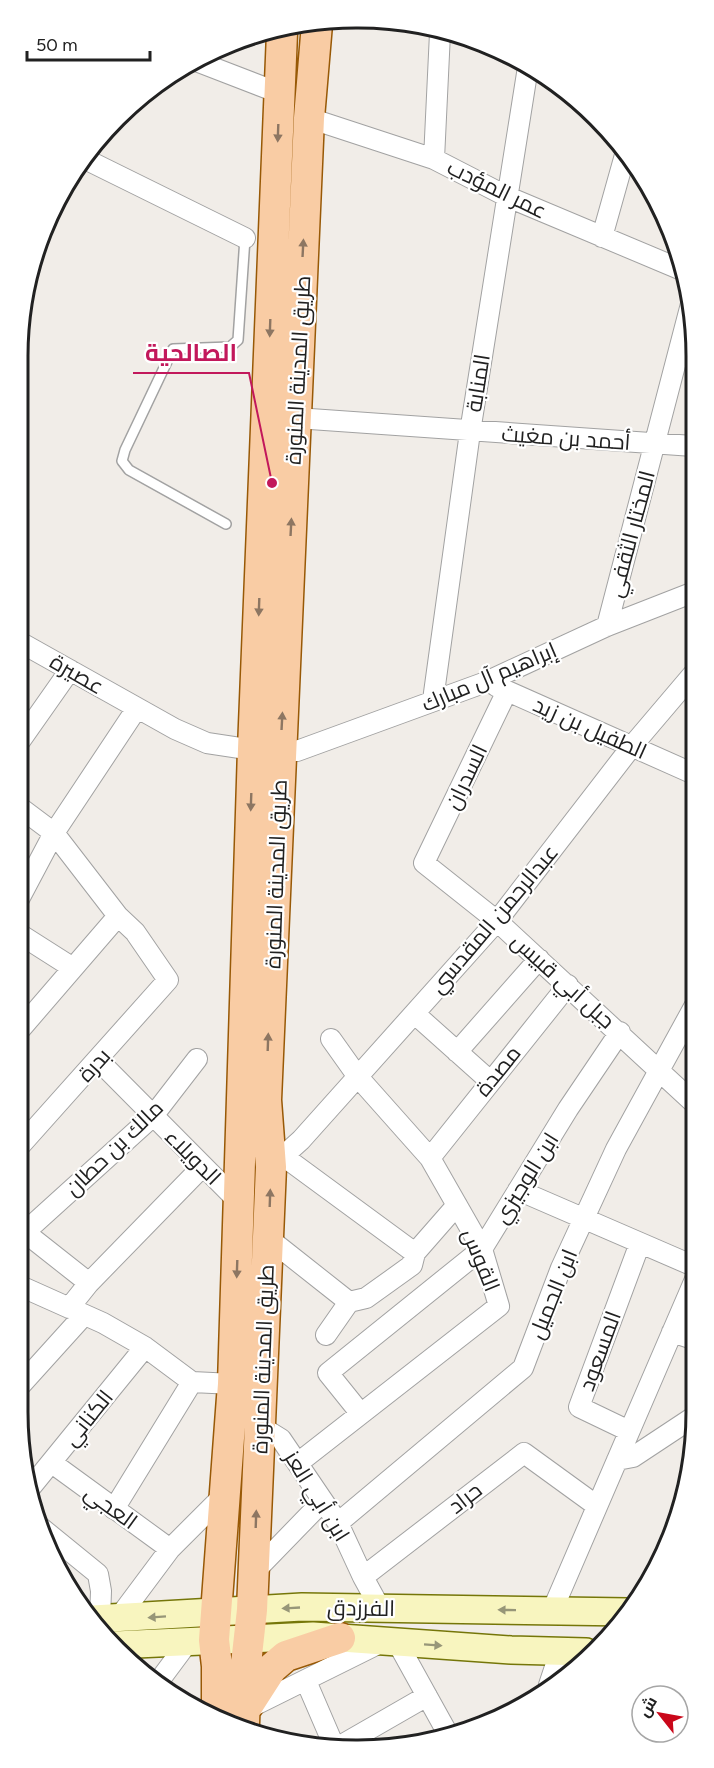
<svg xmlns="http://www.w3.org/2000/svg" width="714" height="1768" viewBox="0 0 714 1768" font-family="Figtree,Cairo,sans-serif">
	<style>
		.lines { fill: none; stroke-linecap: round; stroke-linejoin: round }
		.lane-casing { stroke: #a2a2a2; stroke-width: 12 }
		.street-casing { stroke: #a2a2a2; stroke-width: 22 }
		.secondary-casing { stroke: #757609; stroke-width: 30 }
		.primary-casing { stroke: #985906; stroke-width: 33 }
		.lane { stroke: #fff; stroke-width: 9 }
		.street { stroke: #fff; stroke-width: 20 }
		.secondary { stroke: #f8f5bf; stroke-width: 27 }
		.primary { stroke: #f9cca4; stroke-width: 30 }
		.oneway { fill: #8d7662 }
		.oneway2 { fill: #979678 }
		.labels { text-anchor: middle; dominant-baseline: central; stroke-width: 4.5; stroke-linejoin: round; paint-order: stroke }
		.street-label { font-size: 22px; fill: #212121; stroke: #fff }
		.rim { fill: none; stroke: #212121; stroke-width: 3 }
		.leader { fill: none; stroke: #c2185b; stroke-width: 2 }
		.callout-dot { fill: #c2185b; stroke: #fff; stroke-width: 2 }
		.callout-label { font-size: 24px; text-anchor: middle; font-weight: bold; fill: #c2185b; stroke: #fff; stroke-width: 4.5; stroke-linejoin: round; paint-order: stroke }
	</style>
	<rect width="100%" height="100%" fill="#f1ede8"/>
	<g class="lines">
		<defs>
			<path id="lane" d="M226,524L129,470L122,461L125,450L173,349L230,347L238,340L245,238"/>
			<path id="street" d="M196,61L279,93
				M309,118L434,159L508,197L682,270
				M434,159L440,33
				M87,160L245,238
				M602,237L625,155
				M296,418L693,446
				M607,626L691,304
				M18,641L175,729L207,743L240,748L297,751L486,682L607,626L694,592
				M496,686L694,774
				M507,691L424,863L497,921L695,1104
				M433,700L470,432L528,67
				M18,744L70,670
				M18,806L54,833L118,916
				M18,901L54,833L137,708
				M18,933L73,968
				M415,1014L490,1081
				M18,1032L118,916L135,932L168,980L18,1148
				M457,1052L539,959
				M98,1060L239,1202
				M283,1156L415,1253
				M430,1158L568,985
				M271,1167L301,1140L497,921L632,746L694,673
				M518,1190L696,1267
				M18,1227L89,1283
				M26,1231L153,1116L197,1059
				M268,1238L349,1302L326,1335
				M18,1285L103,1323L145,1347L192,1382L233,1384
				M349,1302L366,1298L412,1265L415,1253L457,1205
				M69,1308L89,1283L202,1167
				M672,1332L696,1340
				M18,1388L84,1315
				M361,1414L328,1373L482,1249L568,1109L620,1032
				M260,1426L281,1439L338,1523L363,1577
				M629,1431L579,1407L640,1243
				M617,1460L633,1457L695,1416
				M52,1463L170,1549
				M298,1463L499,1306L482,1249L430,1158L358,1077L331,1039
				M31,1487L145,1347
				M114,1509L192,1382
				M338,1523L523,1368L561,1268L616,1149L695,1005
				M39,1526L98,1574L101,1591L100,1619
				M254,1572L323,1501
				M380,1608L363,1577L524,1453L597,1506
				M552,1611L696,1277
				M120,1616L170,1549L224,1495
				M397,1642L448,1734
				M159,1681L188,1642
				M306,1681L334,1746
				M549,1685L560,1652
				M247,1709L382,1642
				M340,1746L427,1696"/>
			<path id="secondary" d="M93,1619L302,1607L629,1612
				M115,1645L313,1636L511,1650L586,1652"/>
			<path id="primary" d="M245,1710L272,1668L286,1656L340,1638
				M217,1715V1666L214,1640L233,1384L253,749L282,33
				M244,1724L246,1664L252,1610L271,1167L266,1100L309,118L317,24"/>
		</defs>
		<use href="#lane" class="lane-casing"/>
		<use href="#street" class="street-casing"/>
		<use href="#secondary" class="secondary-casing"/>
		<use href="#primary" class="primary-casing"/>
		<use href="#lane" class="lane"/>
		<use href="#street" class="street"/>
		<use href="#secondary" class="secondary"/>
		<use href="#primary" class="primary"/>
	</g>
	<defs><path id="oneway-solid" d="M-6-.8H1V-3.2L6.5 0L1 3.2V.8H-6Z" transform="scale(1.5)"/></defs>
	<g class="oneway">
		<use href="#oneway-solid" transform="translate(278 133) rotate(92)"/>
		<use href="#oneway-solid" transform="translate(303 248) rotate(-87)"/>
		<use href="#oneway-solid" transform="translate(270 328) rotate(92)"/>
		<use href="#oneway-solid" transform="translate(291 527) rotate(-87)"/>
		<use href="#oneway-solid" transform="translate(259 607) rotate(92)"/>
		<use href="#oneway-solid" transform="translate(282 721) rotate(-87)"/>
		<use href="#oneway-solid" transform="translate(251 802) rotate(92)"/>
		<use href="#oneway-solid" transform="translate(268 1042) rotate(-88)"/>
		<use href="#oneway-solid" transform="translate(270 1198) rotate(-88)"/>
		<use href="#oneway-solid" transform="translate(237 1269) rotate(92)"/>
		<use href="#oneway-solid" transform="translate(256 1519) rotate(-88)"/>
	</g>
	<g class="oneway2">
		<use href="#oneway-solid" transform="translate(291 1608) rotate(177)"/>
		<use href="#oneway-solid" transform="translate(507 1610) rotate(-179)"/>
		<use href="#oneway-solid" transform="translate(157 1617) rotate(176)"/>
		<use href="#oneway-solid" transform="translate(433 1645) rotate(4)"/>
	</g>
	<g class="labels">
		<g class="street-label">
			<text transform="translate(497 189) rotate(26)">عمر المؤدب</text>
			<text transform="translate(298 370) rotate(-87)">طريق المدينة المنورة</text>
			<text transform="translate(478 383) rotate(-81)">المنابة</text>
			<text transform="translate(566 438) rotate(4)">أحمد بن مغيث</text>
			<text transform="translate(631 534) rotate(-75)">المختار الثقفي</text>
			<text transform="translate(77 674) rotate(30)">عصيرة</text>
			<text transform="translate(489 677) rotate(-23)">إبراهيم آل مبارك</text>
			<text transform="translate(590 728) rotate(24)">الطفيل بن زيد</text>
			<text transform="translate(466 777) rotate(-64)">السدران</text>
			<text transform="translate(276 874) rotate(-88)">طريق المدينة المنورة</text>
			<text transform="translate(494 919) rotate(-50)">عبدالرحمن المقدسي</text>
			<text transform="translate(563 981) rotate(42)">جبل أبي قبيس</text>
			<text transform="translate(94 1065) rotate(-48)">بدرة</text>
			<text transform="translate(498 1071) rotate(-51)">مصدة</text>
			<text transform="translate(114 1148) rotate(-44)">مالك بن حطان</text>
			<text transform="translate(193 1157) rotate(45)">الدويلاء</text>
			<text transform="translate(526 1178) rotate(-58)">ابن الوجيزي</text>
			<text transform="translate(481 1260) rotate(68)">القوس</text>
			<text transform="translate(553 1294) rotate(-68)">ابن الجميل</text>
			<text transform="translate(600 1351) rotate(-70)">المسعود</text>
			<text transform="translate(263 1359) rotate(-88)">طريق المدينة المنورة</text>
			<text transform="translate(88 1418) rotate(-51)">الكناني</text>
			<text transform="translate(317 1496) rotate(58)">ابن أبي العز</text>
			<text transform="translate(465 1498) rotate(-38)">حراد</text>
			<text transform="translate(111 1507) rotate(36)">العجي</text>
			<text transform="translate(361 1608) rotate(1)">الفرزدق</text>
		</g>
	</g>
	<path d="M0 0H714V1768H0ZM356 28H358A328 328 0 0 1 686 356V1412A328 328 0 0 1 358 1740H356A328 328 0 0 1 28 1412V356A328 328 0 0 1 356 28Z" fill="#fff" fill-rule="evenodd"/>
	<path class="rim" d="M356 28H358A328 328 0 0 1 686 356V1412A328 328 0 0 1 358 1740H356A328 328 0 0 1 28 1412V356A328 328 0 0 1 356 28Z"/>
	<path class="leader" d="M272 483L249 373H133"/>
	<circle class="callout-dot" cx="272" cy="483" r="6"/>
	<g class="callout-label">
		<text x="191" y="361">الصالحية</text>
	</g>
	<g transform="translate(660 1714) rotate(301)"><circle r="28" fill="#ffffff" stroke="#a6a6a6" stroke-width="1.5"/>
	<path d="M0-4.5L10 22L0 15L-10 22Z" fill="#ca071a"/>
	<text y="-9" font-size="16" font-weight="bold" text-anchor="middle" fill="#212121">ش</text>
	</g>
	<path d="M27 51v9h123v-9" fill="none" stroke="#212121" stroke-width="3"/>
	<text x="36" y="51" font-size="18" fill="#212121" stroke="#ffffff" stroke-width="4.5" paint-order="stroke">50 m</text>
</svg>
